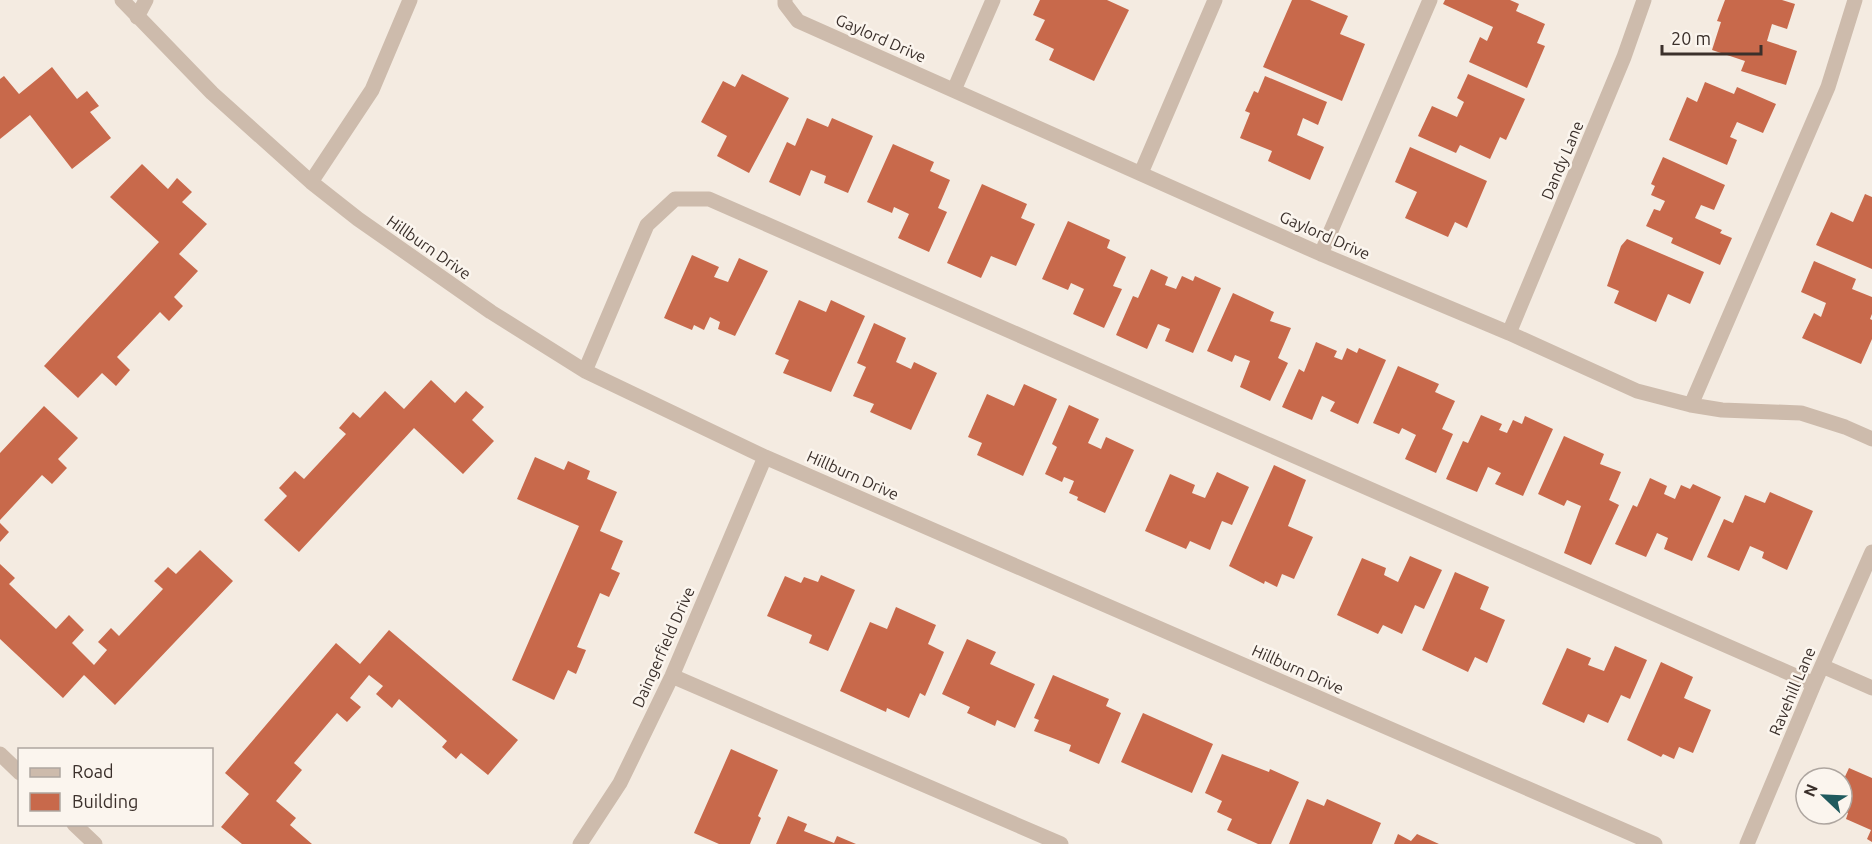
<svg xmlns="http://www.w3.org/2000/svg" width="1872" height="844" viewBox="0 0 1872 844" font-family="Ubuntu,sans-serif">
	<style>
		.building { fill: #c8694b }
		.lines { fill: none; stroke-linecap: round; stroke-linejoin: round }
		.minor { stroke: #cdbbac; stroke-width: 15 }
		.labels { text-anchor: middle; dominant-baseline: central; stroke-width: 5; stroke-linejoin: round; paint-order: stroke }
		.street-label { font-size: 16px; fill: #3b302b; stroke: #fbf5ee }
	</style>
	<rect width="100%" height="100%" fill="#f4ebe1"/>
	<path class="building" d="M1040,0H1107L1129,10L1094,81L1049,60L1054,49L1035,40L1045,20L1033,15Z
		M1292,0H1310L1348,16L1340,34L1365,44L1342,101L1263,67Z
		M1445,0H1510L1519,4L1516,11L1545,24L1537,43L1545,46L1527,88L1469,62L1480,37L1487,41L1493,27L1443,4Z
		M1725,0H1782L1795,4L1787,29L1772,24L1767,41L1797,51L1786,85L1741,71L1745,61L1712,50L1721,22L1717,21Z
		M52,67L77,99L87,91L99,106L90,112L111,138L72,169L30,115L0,139V79L4,76L19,94Z
		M742,74L789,98L749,173L717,156L727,136L701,122L723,81L735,87Z
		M1468,74L1525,99L1506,140L1500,137L1490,159L1460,145L1456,153L1418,136L1432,106L1457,117L1464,102L1457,98Z
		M1265,76L1327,102L1318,125L1303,118L1297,135L1324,147L1310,180L1268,161L1272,151L1240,138L1250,113L1245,111L1254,91L1258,93Z
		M1705,82L1734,94L1737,87L1776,104L1763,133L1737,122L1730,137L1737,140L1727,165L1669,140L1687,97L1697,102Z
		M807,118L828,127L832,118L873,136L848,193L824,183L826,176L811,170L800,196L769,182L787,142L795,146Z
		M893,144L934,162L930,171L950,180L938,208L947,212L929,252L898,238L909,214L894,207L892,213L867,202Z
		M1410,147L1487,181L1467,228L1455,222L1448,237L1405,218L1417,192L1395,182Z
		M1663,157L1725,185L1714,210L1701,205L1695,218L1722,230L1720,233L1732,238L1720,265L1671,243L1673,238L1646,226L1654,209L1660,211L1665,201L1651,195L1655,186L1651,184Z
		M142,164L168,189L177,178L192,192L182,202L207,224L179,254L198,271L174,297L183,306L169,321L160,312L117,357L130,370L116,386L102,373L78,398L44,366L159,242L110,197Z
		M982,184L1027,204L1021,218L1035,224L1016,266L991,256L981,278L947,263Z
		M1865,194L1872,197V269L1816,245L1831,212L1853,222Z
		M1068,221L1110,240L1107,248L1126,257L1113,286L1122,289L1104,328L1073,314L1084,289L1071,283L1068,290L1042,279Z
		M1627,239L1704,272L1690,304L1668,294L1656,322L1614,303L1619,291L1607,286L1621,246Z
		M692,255L719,267L714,277L728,282L739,258L768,271L735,336L718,329L720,322L710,317L704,330L694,325L692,330L664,318Z
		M1814,261L1856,279L1852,289L1872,297V314L1870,319L1872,320V339L1861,364L1802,338L1814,313L1821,317L1826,303L1801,292Z
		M1151,269L1168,277L1165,285L1176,289L1182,276L1193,281L1195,276L1221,288L1193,353L1165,341L1170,329L1158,324L1147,349L1116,335L1133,296L1138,298Z
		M1233,293L1274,312L1270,321L1291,328L1278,358L1288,363L1270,401L1240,387L1250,361L1235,355L1232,362L1207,351Z
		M799,300L826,312L831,300L865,316L831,392L783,373L789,360L775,354Z
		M874,323L906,338L896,362L911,369L914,362L937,373L911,430L870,412L874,404L853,396L866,367L857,363Z
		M1316,342L1337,351L1334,357L1342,360L1347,348L1357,353L1359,348L1386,360L1358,424L1330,411L1335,402L1322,396L1312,420L1282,407L1299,369L1304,372Z
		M1398,366L1439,384L1435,392L1455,401L1442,429L1453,434L1436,473L1405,459L1416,435L1402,428L1399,434L1373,423Z
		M431,380L455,403L466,391L484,407L472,420L494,441L463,474L414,428L299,552L264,520L287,496L279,488L295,471L304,479L346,434L339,428L353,412L360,418L385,391L404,409Z
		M1024,384L1057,399L1023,476L977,455L982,443L968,437L987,394L1014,406Z
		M1069,405L1099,419L1088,443L1101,449L1106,437L1134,450L1105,513L1077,500L1078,497L1069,493L1074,481L1064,477L1062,482L1045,474L1057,447L1052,444Z
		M44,406L78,438L58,459L67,468L52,484L42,475L0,520V453Z
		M1481,415L1502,424L1499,430L1507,433L1513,420L1522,424L1525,416L1553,429L1523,496L1495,484L1501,473L1488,467L1477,492L1446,479L1463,441L1468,443Z
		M1564,436L1604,454L1600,464L1621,472L1609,500L1619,505L1591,565L1564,553L1581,506L1567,500L1564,506L1538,494Z
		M535,457L564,470L568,461L590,471L587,479L617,492L600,531L623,541L611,569L620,573L609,597L600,593L577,647L586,650L576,674L568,670L554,700L512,680L579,526L517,499Z
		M1274,465L1306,480L1288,526L1313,537L1294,579L1282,574L1277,587L1265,581L1264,584L1229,566Z
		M1217,472L1249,487L1232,525L1222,521L1210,550L1190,541L1186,549L1145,531L1170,474L1195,485L1192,493L1205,498Z
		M1650,478L1667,486L1664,494L1675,499L1681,485L1690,489L1693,484L1721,497L1692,561L1664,549L1668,538L1657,533L1646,557L1615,544L1633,505L1637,507Z
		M1770,492L1813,511L1787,570L1762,558L1764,552L1750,546L1739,571L1707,557L1724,519L1733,523L1745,495L1765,503Z
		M0,523L9,532L0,542Z
		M200,550L233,581L115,705L84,675L63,698L0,639V564L15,578L9,584L56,629L69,615L84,630L72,643L94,665L107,650L98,642L111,628L119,636L163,589L154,581L168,567L176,574Z
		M1410,556L1442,570L1424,609L1415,605L1402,634L1383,625L1378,634L1337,615L1362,558L1386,568L1384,575L1398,582Z
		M1455,572L1489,587L1480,609L1505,620L1487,663L1475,657L1468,672L1422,650Z
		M821,575L855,590L828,651L809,643L812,635L767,616L785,576L801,583L804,577L818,582Z
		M896,607L936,625L928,644L944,652L925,696L920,693L909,718L887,708L886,712L840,691L870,622L887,629Z
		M389,630L518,740L488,775L461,753L456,759L442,747L447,741L399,699L392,708L376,694L383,686L369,675L350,698L361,707L347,722L337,713L294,763L302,770L276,801L296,818L290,825L312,844H242L221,827L249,794L225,773L336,643L360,664Z
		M967,639L996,652L990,664L1035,684L1015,728L997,720L995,726L967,713L970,707L942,694Z
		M1615,646L1647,660L1630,699L1621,695L1608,723L1588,714L1584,723L1542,704L1567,648L1591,658L1588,665L1604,671Z
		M1661,662L1693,677L1684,698L1711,710L1693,753L1679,747L1674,759L1663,754L1661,757L1627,740Z
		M1053,675L1109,699L1106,706L1121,713L1099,764L1069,751L1071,745L1034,731L1039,720L1034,718Z
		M1143,713L1213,744L1192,793L1121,762Z
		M731,749L778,770L758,816L761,818L750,844H719L694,833Z
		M1222,754L1269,772L1270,769L1299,782L1271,844H1258L1227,830L1232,819L1217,812L1222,801L1205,793Z
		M1849,768L1872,778V842L1867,839L1871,830L1846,819L1848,813L1842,810V783Z
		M1307,799L1324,806L1327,799L1381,823L1372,844H1289Z
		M788,816L807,824L804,831L834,843L837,836L856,844H776Z
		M1398,834L1411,841L1417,834L1439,844H1394Z"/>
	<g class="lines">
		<path class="minor" d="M122,0L212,93L311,182L358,219L491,312L585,371L765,457L1655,844
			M785,0V4L798,21L1321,254L1509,333L1637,391L1691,405L1722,410L1801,413L1845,427L1872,439
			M137,17L146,0
			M954,90L993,0
			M1141,173L1215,0
			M311,182L372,90L410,0
			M1321,254L1430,0
			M1509,333L1624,57L1644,0
			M585,371L647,225L675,199H709L1814,684
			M1691,405L1828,87L1855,0
			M1822,666L1872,688
			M672,676L1061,844
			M0,754L20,773
			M74,824L95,844
			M580,844L620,783L672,676L765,457
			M1747,844L1814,684L1872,552"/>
	</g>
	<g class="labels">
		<g class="street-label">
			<text transform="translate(881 38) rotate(24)">Gaylord Drive</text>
			<text transform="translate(1562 160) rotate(-67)">Dandy Lane</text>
			<text transform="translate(1325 235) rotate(24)">Gaylord Drive</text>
			<text transform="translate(429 247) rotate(35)">Hillburn Drive</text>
			<text transform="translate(853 475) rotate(24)">Hillburn Drive</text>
			<text transform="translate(663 647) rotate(-66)">Daingerfield Drive</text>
			<text transform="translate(1298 669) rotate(24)">Hillburn Drive</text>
			<text transform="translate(1792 691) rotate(-67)">Ravehill Lane</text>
		</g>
	</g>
	<rect x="18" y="748" width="195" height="78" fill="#fbf5ee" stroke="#aea6a0" stroke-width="1.5"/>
	<rect x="30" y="768" width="30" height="9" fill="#cdbbac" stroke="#aea6a0" stroke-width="1.5"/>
	<text x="72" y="778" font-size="18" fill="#3b302b">Road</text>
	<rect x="30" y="793" width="30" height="18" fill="#c8694b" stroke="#aea6a0" stroke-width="1.5"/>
	<text x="72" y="808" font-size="18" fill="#3b302b">Building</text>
	<g transform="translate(1824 796) rotate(293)"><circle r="28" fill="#fbf5ee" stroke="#aea6a0" stroke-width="1.5"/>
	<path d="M0-4.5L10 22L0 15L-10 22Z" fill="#1f5a5e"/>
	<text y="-9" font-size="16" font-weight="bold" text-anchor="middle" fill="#3b302b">N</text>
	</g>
	<path d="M1662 45v9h99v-9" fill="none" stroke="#3b302b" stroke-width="3"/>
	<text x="1671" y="45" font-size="18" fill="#3b302b" stroke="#fbf5ee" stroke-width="4.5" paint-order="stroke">20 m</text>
</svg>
